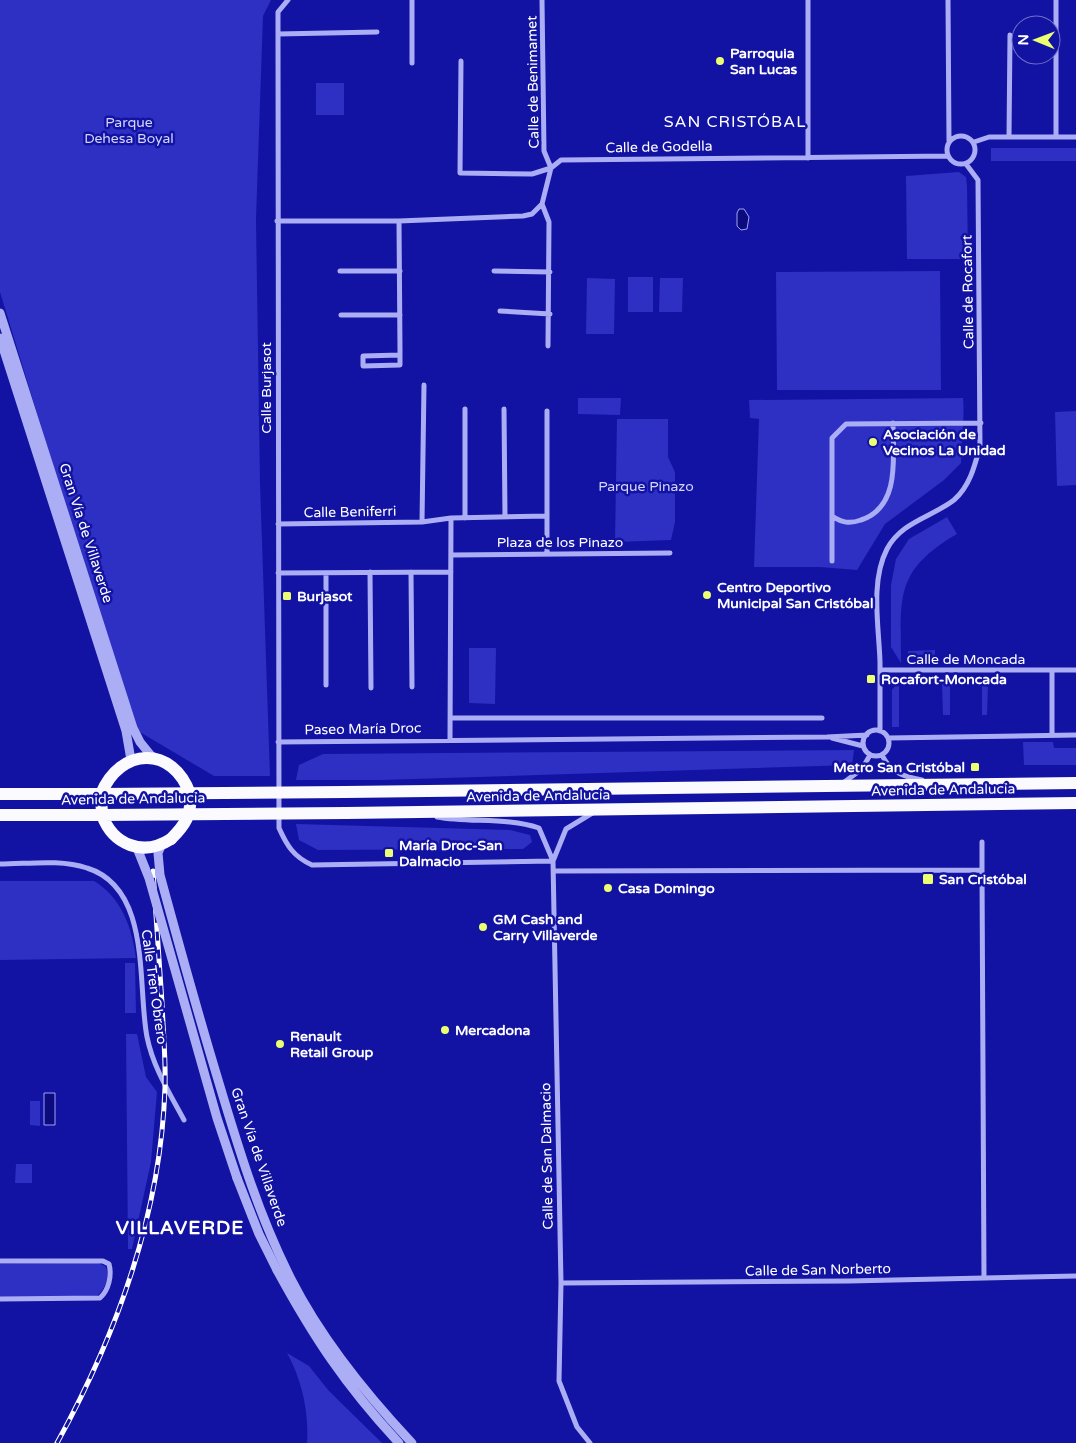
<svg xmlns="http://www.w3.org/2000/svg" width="1076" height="1443" viewBox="0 0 1076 1443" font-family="'Varela Round',sans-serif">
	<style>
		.green { fill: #2d30c3 }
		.water { fill: #0b0b7e; stroke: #9ea2f8 }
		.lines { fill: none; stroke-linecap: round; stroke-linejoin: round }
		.minor { stroke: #acaef5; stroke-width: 5 }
		.tertiary { stroke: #acaef5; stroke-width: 9 }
		.primary { stroke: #fafaff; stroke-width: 12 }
		.rail-casing { stroke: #fff; stroke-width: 5 }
		.rail { stroke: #1213a2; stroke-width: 3; stroke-dasharray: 9; stroke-linecap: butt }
		.tertiary-bridge { stroke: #acaef5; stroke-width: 9 }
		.primary-bridge { stroke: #fafaff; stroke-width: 12 }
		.poi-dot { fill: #ebff70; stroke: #1213a2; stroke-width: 2 }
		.labels { text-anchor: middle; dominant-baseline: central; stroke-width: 5; stroke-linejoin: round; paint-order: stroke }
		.poi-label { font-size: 14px; font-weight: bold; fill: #fff; stroke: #1213a2; text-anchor: start }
		.street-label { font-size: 14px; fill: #fff; stroke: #1213a2 }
		.park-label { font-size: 14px; fill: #d5d6fe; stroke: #1213a2 }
		.quarter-label { font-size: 16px; letter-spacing: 1px; fill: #fff; stroke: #1213a2 }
		.district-label { font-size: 19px; font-weight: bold; letter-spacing: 1px; fill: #fff; stroke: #1213a2 }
	</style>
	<rect width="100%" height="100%" fill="#1213a2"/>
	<path class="green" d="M0,0H271L263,16L256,219L260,483L270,776H214L133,728L0,292Z
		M316,83H344V115H316Z
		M991,148H1076V161H991Z
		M959,172L966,177L967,186L968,259H907L906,176Z
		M940,271L941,390H777L776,272Z
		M628,277H653V312H628Z
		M587,278L615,279L614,334H586Z
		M660,278H683L682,312H659Z
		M578,398H621L620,415L578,414Z
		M963,398C965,420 961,441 961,463L944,480L885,524L857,570L820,567H754L759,419L750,418L749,400Z
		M1076,411V485L1057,486L1055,412Z
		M617,419H668V457L675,472V522L671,540L615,542Z
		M947,517L957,534C894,571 901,597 901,663L891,647V585L896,559L909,539Z
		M469,648H496L495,704L469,703Z
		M935,650V658H908V651Z
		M899,681V727H892V690Z
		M950,683V715H943L942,684Z
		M982,684H988L987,715H982Z
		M1023,742H1053L1054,748H1076V765H1024Z
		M854,750L852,765L381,780H296L299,765L323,754Z
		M296,824L510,830L530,835L532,842L523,849L318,850L299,840Z
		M0,881H94C122,898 132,928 136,958L0,960Z
		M125,963H135L136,1013H125Z
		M126,1034H137L146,1077L157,1092L151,1162L132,1249H128Z
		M30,1101H40V1126L30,1125Z
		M16,1164H32V1183H15Z
		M98,1263L105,1266C111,1274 105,1290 97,1296L0,1297V1264Z
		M287,1353L309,1366L329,1391L382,1443H307C309,1412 302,1380 287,1353Z"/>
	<path class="water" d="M739,209H744L749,217L747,229L741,230L737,226V213Z
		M44,1093H55V1125H44Z"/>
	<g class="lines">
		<path class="minor" d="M288,0L278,12V34L279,828C287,846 294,857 312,865L553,861
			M542,0L544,151L551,168
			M808,0V158
			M948,0L949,141
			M278,34L377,32
			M461,61L460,173L532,174L551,168
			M412,63V0
			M947 150a14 14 0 1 1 28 0a14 14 0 1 1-28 0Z
			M1009,137L1010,35
			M1056,137V0
			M974,142L989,137H1076
			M277,221H399L523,216L532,214L542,204
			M399,221L400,350V365L363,366V356L400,355
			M340,271H400
			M494,271L550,272
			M500,311L550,314
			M341,315H400
			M548,346L549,222L542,204L551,168L561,160L948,156
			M465,409V518
			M504,409L505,517
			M547,411V553
			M832,516C842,523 850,524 861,520C901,507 893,456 893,423
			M422,522L424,385
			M278,524L422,522L451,518L546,516
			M451,555L670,553
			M832,561V438L846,424L981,423
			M370,572L371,688
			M411,572L412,687
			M278,573L451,572
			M326,573V685
			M880,670H1076
			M1052,670V735
			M450,718H822
			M863 743a13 13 0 1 1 26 0a13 13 0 1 1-26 0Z
			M880,731C880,708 880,685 880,662C879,627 870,582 887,549C901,522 932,517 954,500C970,486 975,465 980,446L978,180L966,164
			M832,738L863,746
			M888,738L1076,735
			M450,739L451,518
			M278,742L827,737L867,735
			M882,755C890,772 904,777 922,780
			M843,783L862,769L870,755
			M437,817C470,823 507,817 539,828L553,861L561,1283L559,1381L577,1427L590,1443
			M553,861L566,829L594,812
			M0,864C28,864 60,859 87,868C152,888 137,986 147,1037C153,1067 170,1094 184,1120
			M982,870V842
			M553,871L982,870L984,1278
			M0,1261H103L109,1264C112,1275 109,1290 100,1298L0,1299
			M561,1283L849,1281L1076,1276"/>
		<path class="tertiary" d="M237,1178L259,1234L277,1270"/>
		<path class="primary" d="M345,792L1076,783
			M0,794H101L102,815H0
			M346,813L1076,803
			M171,839C185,825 192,815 190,794"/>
		<defs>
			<path id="rail" d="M57,1443C117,1334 161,1213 165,1087C166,1059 163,1031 162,1003C159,959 156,915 153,871"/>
		</defs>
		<use href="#rail" class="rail-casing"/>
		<use href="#rail" class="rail"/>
		<path class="tertiary-bridge" d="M0,313L133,728L140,742L153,758
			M0,338L126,731L131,760
			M162,844L158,853L160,875C179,945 198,1014 219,1083C239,1150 259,1216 291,1279C322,1340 365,1393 412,1443
			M137,848L149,878L217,1118L237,1178
			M277,1270C314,1338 346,1386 399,1443"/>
		<path class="primary-bridge" d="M190,794C173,745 120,747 101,794L345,792
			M171,839C143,857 113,845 102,815L346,813"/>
	</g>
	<g class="poi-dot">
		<circle cx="720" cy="61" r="5"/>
		<circle cx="873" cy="442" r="5"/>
		<circle cx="707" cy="595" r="5"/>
		<rect x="282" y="591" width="10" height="10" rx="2.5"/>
		<rect x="866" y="674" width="10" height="10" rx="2.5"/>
		<rect x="970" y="762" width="10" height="10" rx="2.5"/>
		<rect x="384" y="848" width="10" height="10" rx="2.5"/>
		<rect x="922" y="873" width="12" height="12" rx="2.5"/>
		<circle cx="608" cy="888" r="5"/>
		<circle cx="483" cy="927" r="5"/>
		<circle cx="445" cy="1030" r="5"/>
		<circle cx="280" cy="1044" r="5"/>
	</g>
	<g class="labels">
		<g class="poi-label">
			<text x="730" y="53">Parroquia<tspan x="730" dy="16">San Lucas</tspan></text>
			<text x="883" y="434">Asociación de<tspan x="883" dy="16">Vecinos La Unidad</tspan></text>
			<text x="717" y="587">Centro Deportivo<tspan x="717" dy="16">Municipal San Cristóbal</tspan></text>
			<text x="297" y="596">Burjasot</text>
			<text x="881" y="679">Rocafort-Moncada</text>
			<text x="965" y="767" text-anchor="end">Metro San Cristóbal</text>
			<text x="399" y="845">María Droc-San<tspan x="399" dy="16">Dalmacio</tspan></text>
			<text x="939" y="879">San Cristóbal</text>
			<text x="618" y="888">Casa Domingo</text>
			<text x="493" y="919">GM Cash and<tspan x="493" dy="16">Carry Villaverde</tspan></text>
			<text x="455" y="1030">Mercadona</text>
			<text x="290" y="1036">Renault<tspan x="290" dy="16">Retail Group</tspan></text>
		</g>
		<g class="street-label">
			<text transform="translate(533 82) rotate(-91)">Calle de Benimamet</text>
			<text transform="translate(659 147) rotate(-1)">Calle de Godella</text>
			<text transform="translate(968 292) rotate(-91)">Calle de Rocafort</text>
			<text transform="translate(266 388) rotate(-90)">Calle Burjasot</text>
			<text transform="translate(350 512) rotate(-1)">Calle Beniferri</text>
			<text transform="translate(86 533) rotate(72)">Gran Vía de Villaverde</text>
			<text x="560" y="542">Plaza de los Pinazo</text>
			<text x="966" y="659">Calle de Moncada</text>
			<text transform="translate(363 729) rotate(-1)">Paseo María Droc</text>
			<text transform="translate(943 790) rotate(-1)">Avenida de Andalucía</text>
			<text transform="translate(538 796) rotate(-1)">Avenida de Andalucía</text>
			<text transform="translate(133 799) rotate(-1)">Avenida de Andalucía</text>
			<text transform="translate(154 987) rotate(82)">Calle Tren Obrero</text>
			<text transform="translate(547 1156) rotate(-91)">Calle de San Dalmacio</text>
			<text transform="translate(259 1157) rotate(71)">Gran Vía de Villaverde</text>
			<text transform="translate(818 1270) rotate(-1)">Calle de San Norberto</text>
		</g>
		<g class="park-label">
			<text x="129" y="122">Parque<tspan x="129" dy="16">Dehesa Boyal</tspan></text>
			<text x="646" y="486">Parque Pinazo</text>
		</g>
		<g class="quarter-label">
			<text x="735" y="122">SAN CRISTÓBAL</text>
		</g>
		<g class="district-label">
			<text x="180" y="1228">VILLAVERDE</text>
		</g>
	</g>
	<g transform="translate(1036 40) rotate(271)"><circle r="24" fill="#1213a2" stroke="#7171c7"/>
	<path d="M0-4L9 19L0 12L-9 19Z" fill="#ebff70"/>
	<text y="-8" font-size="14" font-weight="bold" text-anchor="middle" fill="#ffffff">N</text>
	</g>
</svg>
